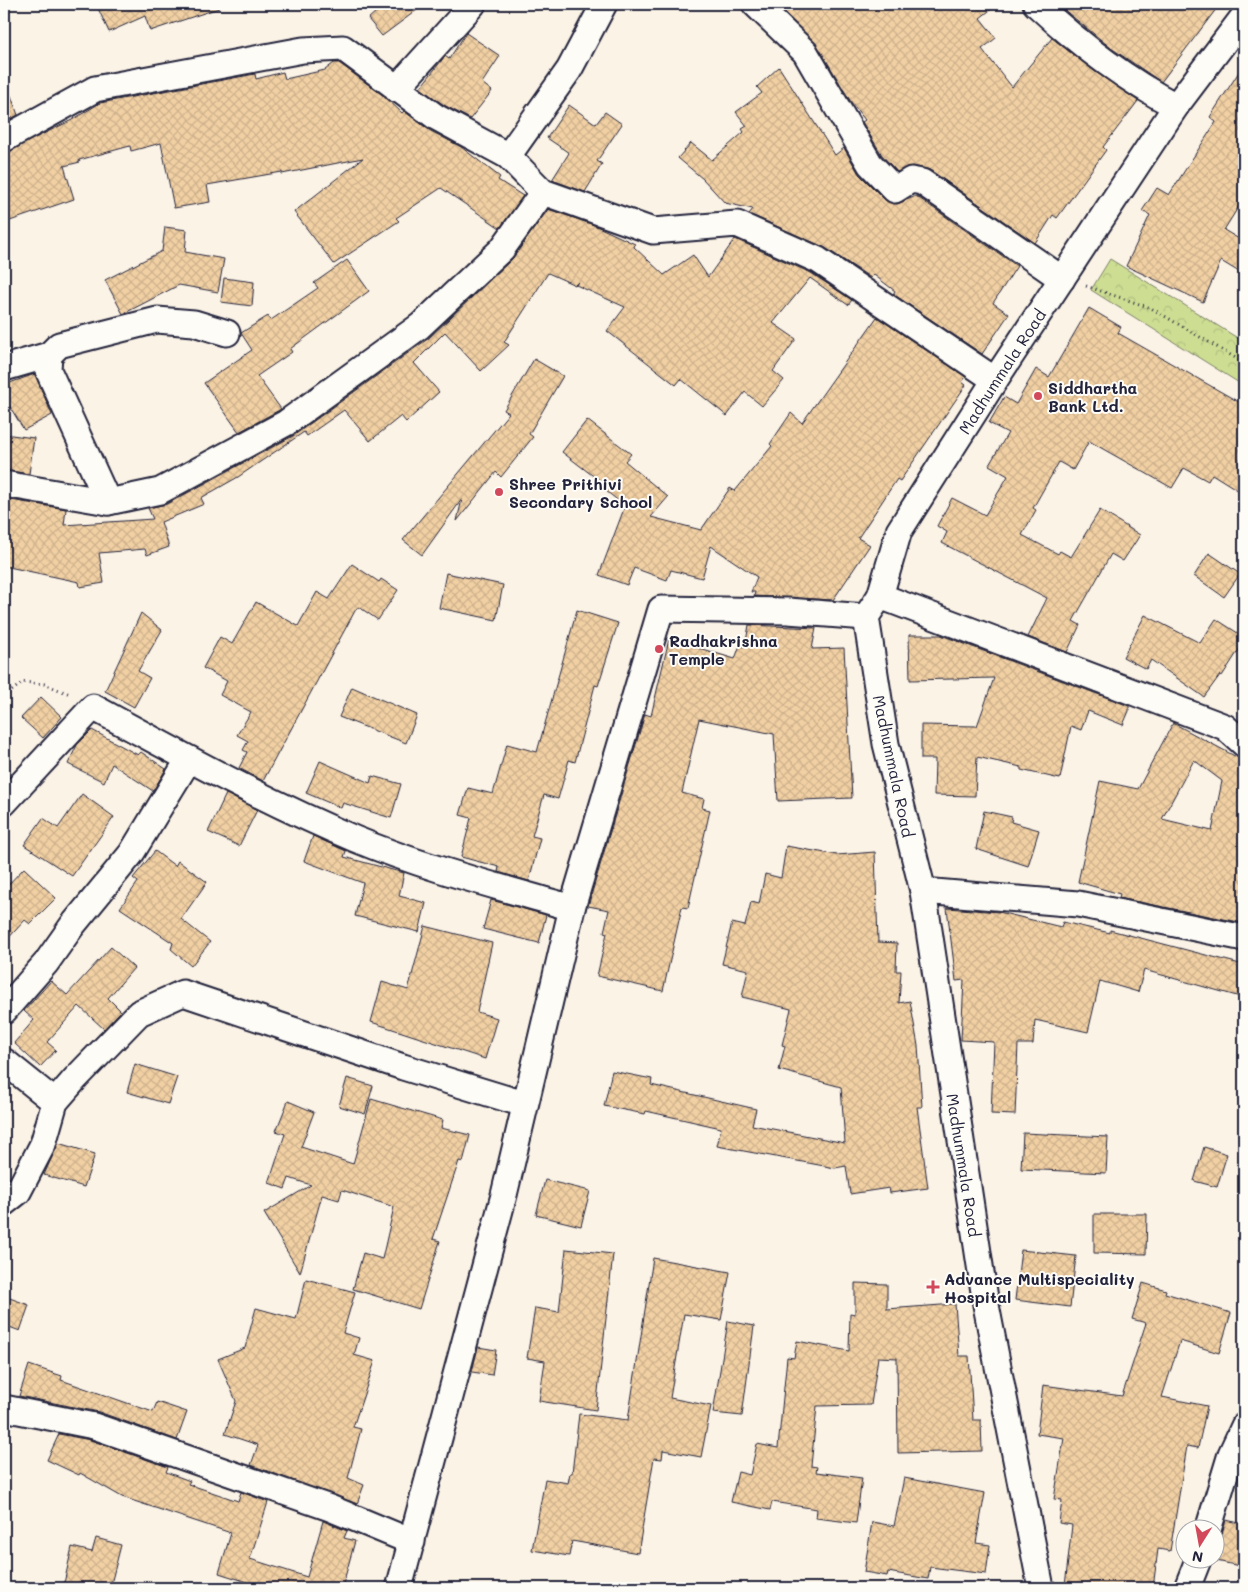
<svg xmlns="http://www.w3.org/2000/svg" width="1248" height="1592" viewBox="0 0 1248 1592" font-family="Mali,sans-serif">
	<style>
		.park { fill: url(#park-crowns); stroke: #788066 }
		.building { fill: url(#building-cross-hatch); stroke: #22223b; fill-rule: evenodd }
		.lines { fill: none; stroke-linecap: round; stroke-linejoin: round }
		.minor-casing { stroke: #22223b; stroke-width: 29 }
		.path { stroke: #22223b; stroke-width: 3; stroke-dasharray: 1 4; stroke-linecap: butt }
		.minor { stroke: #fdfcf7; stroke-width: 25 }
		.poi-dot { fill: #d1495b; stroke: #fdfcf7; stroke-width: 2 }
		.labels { text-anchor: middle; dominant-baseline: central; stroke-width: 4; stroke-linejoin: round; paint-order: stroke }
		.street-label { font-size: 16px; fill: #22223b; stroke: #fdfcf7 }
		.poi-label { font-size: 16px; font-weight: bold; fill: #22223b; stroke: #fdfcf7; text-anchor: start }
	</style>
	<defs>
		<pattern id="park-crowns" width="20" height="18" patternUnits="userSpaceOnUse" patternTransform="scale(1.25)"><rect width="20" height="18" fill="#cdde92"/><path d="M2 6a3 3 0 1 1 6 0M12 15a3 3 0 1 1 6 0" fill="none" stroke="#b0be7f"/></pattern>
		<pattern id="building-cross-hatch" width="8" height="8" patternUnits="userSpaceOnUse" patternTransform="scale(1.25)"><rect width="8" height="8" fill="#f1d0a3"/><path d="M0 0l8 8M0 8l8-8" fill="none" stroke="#ceb28d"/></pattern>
	</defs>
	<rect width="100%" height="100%" fill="#fbf3e6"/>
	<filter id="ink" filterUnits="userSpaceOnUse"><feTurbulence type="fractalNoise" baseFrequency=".02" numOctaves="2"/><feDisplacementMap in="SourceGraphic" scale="10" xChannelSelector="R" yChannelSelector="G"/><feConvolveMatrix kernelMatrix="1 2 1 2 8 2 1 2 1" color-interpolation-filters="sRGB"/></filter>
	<g filter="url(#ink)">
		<path class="park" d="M1110,259L1244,342V386L1091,290Z"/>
		<path class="building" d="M96,4H218L219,8L150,31L145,16L109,32Z
			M385,4H425L382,36L368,19Z
			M776,4H998L980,18L996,38L982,49L1012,87L1052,38L1094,71L1138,101L1103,147L1106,150L1057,218L1053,215L1035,243L930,170L913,166L897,172L882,155L862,122L865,120L851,102L817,45Z
			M1057,4H1220L1161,82L1111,48Z
			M466,33L500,56L482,83L492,91L470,119L444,105L420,88L445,56L449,59Z
			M334,63H339L384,96L402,113L404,111L429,130L461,147L500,177L498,180L523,196L500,228L441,188L396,218L399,221L334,264L294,212L363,158L282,174V172L207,185L210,202L174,208L161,143L131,151L130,146L79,160L80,162L64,166L74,199L4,223V153L72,120L100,103L255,74L256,79L283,72L285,79L325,70Z
			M1244,64V198L1224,230L1244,242V275L1221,261L1203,302L1126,266L1150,215L1142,211L1157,188L1169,195L1216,122L1210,117Z
			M779,67L835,155L844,148L859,174L885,200L897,204L916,196L1017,266L993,303L1009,314L982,354L893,294L895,291L874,275L871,278L824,247L749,214L753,209L725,203L703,179L678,158L691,143L712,160L744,132L742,129L747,126L736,112L762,93L757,87Z
			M4,82H6L18,115L4,123Z
			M569,105L596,124L605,112L622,124L597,161L602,164L585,192L552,180L569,153L547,138Z
			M548,209L594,225L635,244L634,247L664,275L693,255L708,277L735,239L811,273L852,300L848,305L810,278L773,323L796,339L773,371L784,380L762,406L745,392L727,416L681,379L676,385L607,331L625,307L576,285L578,282L575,285L548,273L504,342L509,345L481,371L445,332L414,363L439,392L406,422L401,416L370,441L344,410L307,436L304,432L238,477L201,498L204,504L161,522L169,547L147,555L145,549L99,553L104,583L80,587L79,582L4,566V499L66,509L64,525L153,519L148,508L167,504L293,436L429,338L512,259Z
			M165,227L187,230L185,252L224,259L218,292L179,285L123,314L105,280L162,251Z
			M347,260L369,291L290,349L292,352L257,376L281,409L239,432L204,383L252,350L241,333L268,316L271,320L318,288L314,283Z
			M224,278L254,282L252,306L221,302Z
			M1089,308L1121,327L1118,333L1244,405V494L1212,474L1208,481L1184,468L1172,488L1089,441L1073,470L1059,462L1033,508L1036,510L1022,535L1058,554L1060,551L1071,557L1100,510L1140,535L1123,561L1111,554L1073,621L1080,625L1067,652L1028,637L1047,598L942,543L947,532L937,526L952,498L985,515L1008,476L989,465L1008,433L989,423L1004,397L1016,404L1036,369L1049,377Z
			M877,317L966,377L962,382L966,385L900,481L897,479L858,538L870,545L833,600L754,596L755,592H751L757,577L711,546L702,578L671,570L667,580L634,568L627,585L599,575L625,506L606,491L609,488L562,452L587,420L631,454L625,461L668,497L651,517L701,530L730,488L735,491L772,446L770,444L791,413L802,423Z
			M534,359L563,376L529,434L533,437L501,477L496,472L457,521L462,499L422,555L403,540L509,413L504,410Z
			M35,374L52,415L24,430L4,397V385Z
			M4,434L34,438L29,474L4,470Z
			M1209,553L1240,574L1224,597L1194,576Z
			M352,564L379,582L381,579L398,590L378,620L359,607L356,609L263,781L239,768L247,752L243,750L248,741L237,735L251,712L220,695L227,681L203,668L220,637L232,644L256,602L298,626L317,592L329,599Z
			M446,573L503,585L496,620L439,608Z
			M577,610L618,623L598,686L595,685L575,762L569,760L558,799L544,795L532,836L540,838L529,881L498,872L499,867L461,857L471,818L460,815L468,788L493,794L507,744L537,752Z
			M141,613L162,630L138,671L150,678L134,707L105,691Z
			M1145,615L1200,643L1216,619L1244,637V642L1222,676L1220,675L1204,697L1151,660L1146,669L1123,657Z
			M749,625L816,628L812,649L844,648L852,798L778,801L774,734L699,719L682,793L704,799L702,808L710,810L688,908L682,907L663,991L597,976L607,933L604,932L609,910L588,906L645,714L651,716L669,639L735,659L740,645L745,647Z
			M909,635H941L1129,706V711L1123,725L1088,711L1081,730L1071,726L1060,779L1021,770V767L977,757L975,796L934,795L935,759H921V725L977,726L994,678L910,680Z
			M352,687L417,715L406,743L339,717Z
			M41,697L62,717L43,738L21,718Z
			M1173,723L1244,761V923L1119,898L1120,894L1078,882L1100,781L1138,789ZM1194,760L1222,781L1212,831L1162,819Z
			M92,730L138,755L141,752L166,769L153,791L112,764L104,782L68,764L77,745Z
			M320,761L370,783L372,776L401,784L391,818L343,803L341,808L306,793Z
			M82,794L114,817L72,876L24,845L43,818L58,828Z
			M226,794L257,810L239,846L208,832Z
			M984,811L1012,817L1011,822L1039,830L1028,866L976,849Z
			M313,836L346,851L344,857L404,873L399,896L426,903L419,932L355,916L363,883L304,861Z
			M786,846L837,855L875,852L878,942L897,943L896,971H901L899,1003L910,1001L918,1046L922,1107H917L928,1188L890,1193L889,1188L850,1194L846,1166L835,1168L717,1146L721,1128L646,1111L645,1114L604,1106L612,1071L652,1079L651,1085L756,1109L752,1125L845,1143L841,1087L779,1070L785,1046L782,1045L791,1009L742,997L748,970L722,964L732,923L745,926L751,902L759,904L765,874L781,878Z
			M155,851L175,866L178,861L207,882L181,919L210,942L191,966L171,949L173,943L120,908L138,882L133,878Z
			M24,868L56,898L30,924L25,920L4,943V889Z
			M491,900L546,915L539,943L483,929Z
			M947,908L999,912L1061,927L1063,922L1110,933V930L1244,965V998L1144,970L1138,992L1100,981L1088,1032L1035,1020L1033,1044H1018L1015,1115L991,1114L994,1042L961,1040L964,980L956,981Z
			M425,926L492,943L477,1012L497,1018L485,1059L371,1022L382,982L408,990Z
			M111,947L134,968L108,998L121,1011L104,1029L79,1006L47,1042L56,1050L40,1067L14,1043L34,1020L24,1011L51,981L67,995Z
			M135,1064L177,1077L168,1104L127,1092Z
			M347,1078L373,1086L365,1114L339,1106Z
			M371,1099L443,1120L441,1128L470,1135L463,1162L459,1161L433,1239L440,1241L419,1309L353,1289L363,1253L382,1259L394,1207L342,1190L339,1200L322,1195L300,1273L264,1213L311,1185L289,1178L285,1189L269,1183L285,1134L276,1131L288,1101L314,1112L301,1147L353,1164Z
			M1023,1133L1108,1137L1106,1173L1021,1169Z
			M58,1143L95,1154L84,1187L44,1175Z
			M1204,1147L1227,1154L1217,1187L1194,1181Z
			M545,1180L590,1191L581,1226L536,1215Z
			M1094,1214H1147L1146,1254L1094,1253Z
			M566,1249L613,1254L596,1410L539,1401L545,1361L527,1358L535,1308L559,1312Z
			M1021,1250L1076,1256L1070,1307L1015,1300Z
			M653,1258L730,1272L721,1320L684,1314L670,1398L711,1406L701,1457L663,1450L662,1459L654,1458L638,1553L572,1541L569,1556L532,1550L545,1479L568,1483L570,1473H572L579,1414L628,1420Z
			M306,1279L355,1292L343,1333L359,1338L354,1355L375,1361L353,1427L361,1429L348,1478L364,1485L357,1504L251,1465L258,1445L225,1434L236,1401L218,1359L245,1348L256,1308L296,1319Z
			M855,1283L887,1284V1309L955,1304L959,1356H969L973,1420H981L982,1451L898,1453L897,1358L878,1357L871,1405L817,1406L811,1466L817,1467L816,1472L862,1478L856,1523L816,1518L817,1509L772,1502L770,1510L731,1502L738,1472L750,1475L757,1444L778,1448L787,1357L794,1358L797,1341L849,1351L850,1313L855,1314Z
			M1143,1283L1166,1290L1165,1293L1231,1313L1219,1353L1180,1341L1162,1397L1207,1406L1198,1448L1187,1446L1170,1551L1158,1549L1153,1588L1065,1586L1072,1525L1059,1523L1062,1500L1054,1499L1064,1438L1037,1434L1043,1385L1122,1396L1146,1323L1132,1319Z
			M4,1296L29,1305L20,1331L4,1325Z
			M728,1321L754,1326L742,1416L713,1413Z
			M478,1347L496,1350L492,1375L472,1372Z
			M29,1365L62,1376L61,1380L153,1412L157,1402L187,1412L177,1440L99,1412L19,1396Z
			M59,1434L90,1440L168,1467L166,1472L190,1481L188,1484L238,1501L241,1492L268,1502L250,1559L307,1577L323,1521L347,1531L344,1538L355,1541L342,1588H266L219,1573L231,1533L122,1497L80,1473L79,1475L47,1460Z
			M904,1478L985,1493L976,1543L990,1545L986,1574L930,1567L928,1579L888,1572L887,1576L864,1572L872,1522L894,1526Z
			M1226,1520L1244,1524V1567L1212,1560H1216V1542L1222,1535Z
			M96,1538L121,1545L110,1588H63L72,1547L92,1552Z"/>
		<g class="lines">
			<defs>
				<g id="minor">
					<path d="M755,4L805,52L870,164L895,190L911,180L922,182L1062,279"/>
					<path d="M1036,4C1079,44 1124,79 1176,106"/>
					<path d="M396,89L473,4"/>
					<path d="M4,139L95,89L303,50L343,48L436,117L508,156L543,192L653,231L737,224L818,260L995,380"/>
					<path d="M508,156L569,70L604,4"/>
					<path d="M4,368L49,355"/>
					<path d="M4,484L108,502L160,491L286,423L420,326L502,249L543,192"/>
					<path d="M108,502L48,370L49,355L59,345L157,320L194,323L227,333"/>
					<path d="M880,596L1225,727L1244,744"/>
					<path d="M4,803L93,707C179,754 265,801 355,839C425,868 500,887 572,908"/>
					<path d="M923,891L1078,904L1244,938"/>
					<path d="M4,1011L46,963L72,926L131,854L189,759"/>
					<path d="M4,1061L55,1102"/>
					<path d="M4,1203L18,1192L43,1144L55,1102L75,1079L139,1013L183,993L403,1067L524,1104"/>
					<path d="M4,1408L94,1426L330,1508L412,1542"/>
					<path d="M1208,1530L1231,1454L1244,1426"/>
					<path d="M399,1588L504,1195L572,908L661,609L788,611L866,617"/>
					<path id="s1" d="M1041,1588L986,1305L923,891L886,744L866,617L880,596L899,531L995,380L1176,106L1244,16"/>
					<path d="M1187,1588L1198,1560"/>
				</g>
			</defs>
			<use href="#minor" class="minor-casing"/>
			<path class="path" d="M1086,286L1151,308L1244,363
				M4,697L23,682L44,684L70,694"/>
			<use href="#minor" class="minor"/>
		</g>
	</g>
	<g class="poi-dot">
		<circle cx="1038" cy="396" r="5"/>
		<circle cx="499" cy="492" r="5"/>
		<circle cx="659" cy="649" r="5"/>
		<path d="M930.5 1279.5h5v5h5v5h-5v5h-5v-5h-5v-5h5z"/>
	</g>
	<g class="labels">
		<g class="street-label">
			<text stroke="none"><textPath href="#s1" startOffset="1270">Madhummala Road</textPath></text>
			<text transform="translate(894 766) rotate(78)">Madhummala Road</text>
			<text transform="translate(964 1165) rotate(81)">Madhummala Road</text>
		</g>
		<g class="poi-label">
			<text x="1048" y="387">Siddhartha<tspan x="1048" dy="18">Bank Ltd.</tspan></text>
			<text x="509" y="483">Shree Prithivi<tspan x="509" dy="18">Secondary School</tspan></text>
			<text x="669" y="640">Radhakrishna<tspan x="669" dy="18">Temple</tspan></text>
			<text x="944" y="1278">Advance Multispeciality<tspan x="944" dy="18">Hospital</tspan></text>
		</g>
	</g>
	<rect width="1248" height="1592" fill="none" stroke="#fdfcf7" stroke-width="20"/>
	<rect x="10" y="10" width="1228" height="1572" fill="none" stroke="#22223b" stroke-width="2" filter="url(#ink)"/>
	<g transform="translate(1200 1544) rotate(191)"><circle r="24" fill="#fdfcf7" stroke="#a5a5ac"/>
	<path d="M0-4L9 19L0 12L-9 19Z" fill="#d1495b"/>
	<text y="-8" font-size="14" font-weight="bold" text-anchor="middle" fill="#22223b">N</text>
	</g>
</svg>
